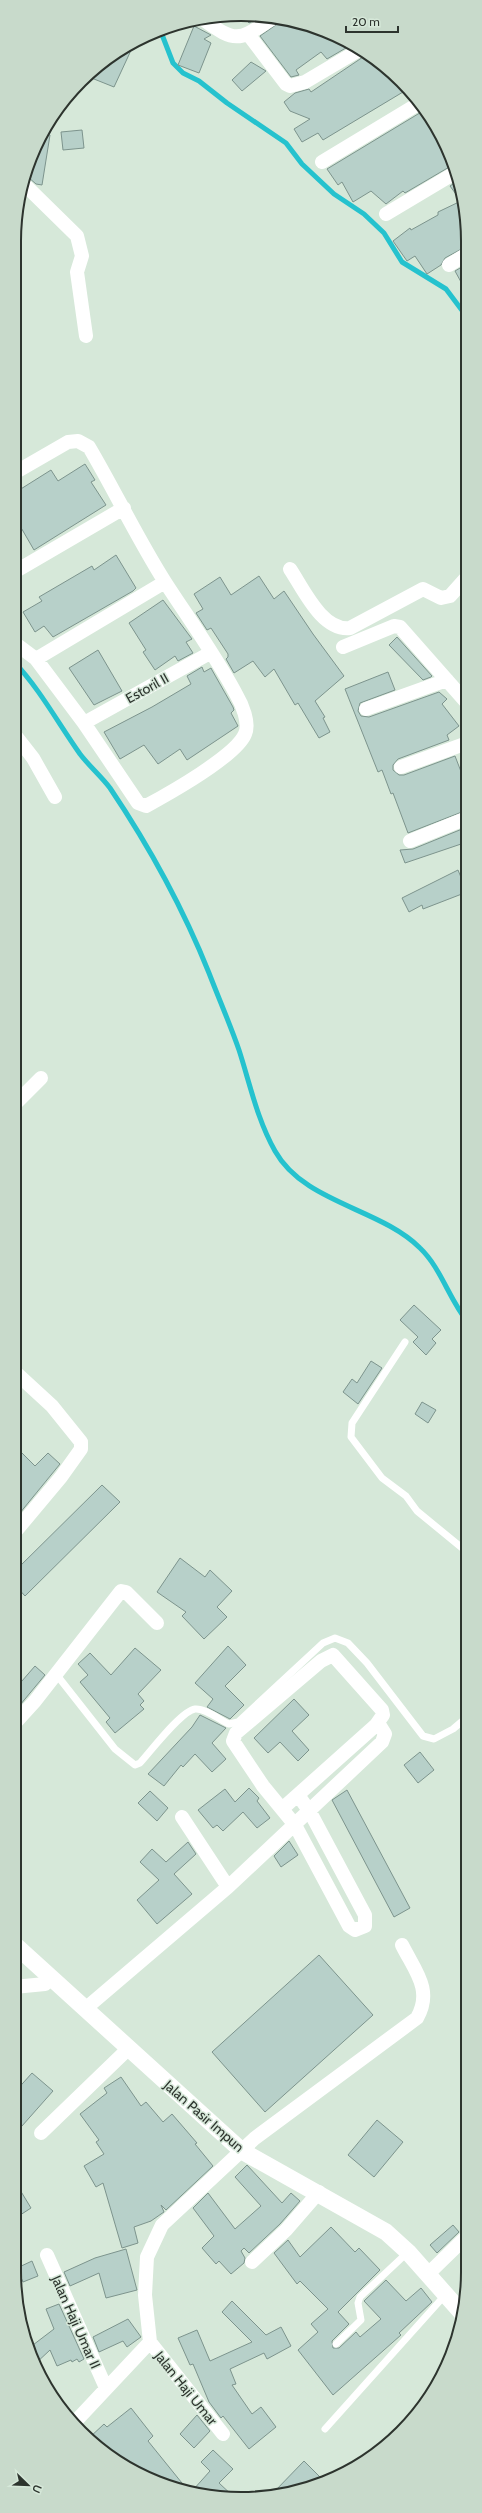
<svg xmlns="http://www.w3.org/2000/svg" width="482" height="2513" viewBox="0 0 482 2513" font-family="Cabin,sans-serif">
	<style>
		.lines { fill: none; stroke-linecap: round; stroke-linejoin: round }
		.stream { stroke: #25c2ce; stroke-width: 5 }
		.building { fill: #b7d0c9; stroke: #7d948d }
		.service { stroke: #fff; stroke-width: 7 }
		.minor { stroke: #fff; stroke-width: 14 }
		.tertiary { stroke: #fff; stroke-width: 17 }
		.labels { text-anchor: middle; dominant-baseline: central; stroke-width: 3; stroke-linejoin: round; paint-order: stroke }
		.street-label { font-size: 14px; fill: #2d342e; stroke: #d6e8d9 }
		.rim { fill: none; stroke: #2d342e; stroke-width: 2 }
	</style>
	<rect width="100%" height="100%" fill="#d6e8d9"/>
	<g class="lines">
		<path class="stream" d="M161,32L173,63L183,73L199,81L227,103L286,143L302,164L334,194L364,214L384,233L402,262L446,289L467,317
			M15,663C39,688 60,726 80,754C89,766 101,776 110,788C149,846 183,908 209,973C219,999 230,1024 239,1050C250,1084 257,1119 275,1151C304,1203 380,1208 420,1248C441,1268 449,1299 467,1321"/>
	</g>
	<path class="building" d="M260,17L249,23L245,18Z
		M283,20L341,37L351,45L327,59L321,52L296,70L299,75L291,77L260,36Z
		M194,26L211,35L204,39L211,43L199,73L178,65Z
		M133,46L114,87L89,77L103,61Z
		M366,55L402,81L408,89L323,140L318,133L302,142L294,129L310,119L290,111L284,102L295,93L309,89L311,92Z
		M251,62L266,71L242,91L232,80Z
		M423,111L445,141L451,166L405,193L403,191L386,204L371,191L353,202L342,182L338,185L327,169Z
		M82,130L84,148L63,150L61,132Z
		M42,134L50,135L42,185L36,184L28,177Z
		M456,182L460,196L458,197L450,186Z
		M461,201L467,225L464,226L467,232V246L445,258L441,265L427,274L415,256L407,261L393,241L410,228L411,230L438,215V212Z
		M467,264V293L455,271Z
		M85,464L95,480L91,482L106,505L34,550L16,519V492L51,470L58,481Z
		M116,555L136,588L133,591L53,637L44,626L35,632L23,612L42,601L39,597L92,566L94,570Z
		M259,576L274,599L284,591L313,634L344,676L315,701L325,717L323,718L330,732L319,738L298,703L295,705L274,669L265,677L253,661L234,673L226,659L228,657V654L211,628L207,630L196,613L203,609L194,594L220,577L231,595Z
		M163,600L192,639L186,642L193,653L178,661L175,656L155,670L143,652L146,650L129,623Z
		M397,637L432,676L431,677L423,680L389,645Z
		M98,650L122,691L94,705L69,668Z
		M202,667L204,672L211,668L212,670L233,707L234,710L231,713L238,726L187,760L180,749L158,764L144,745L120,759L104,732L152,707L191,684L187,676Z
		M388,672L395,690L360,703L358,711L361,716L369,717L439,692L447,699L442,704L459,726L447,735L449,740L398,759L393,765V770L399,775H404L455,756L467,787V810L408,833L393,793L391,794L382,770L378,772L345,689Z
		M467,827V842L405,863L400,850L413,849Z
		M458,870L467,892L423,909L422,905L409,912L402,898Z
		M414,1305L441,1330L432,1339L436,1343L426,1355L413,1342L418,1337L400,1320Z
		M371,1361L382,1368L358,1404L343,1392L352,1379L357,1383Z
		M422,1402L436,1410L428,1423L415,1414Z
		M15,1446L35,1466L48,1453L60,1464L15,1519Z
		M102,1485L120,1502L25,1596L15,1585V1571Z
		M180,1558L205,1577L210,1570L232,1591L217,1607L227,1617L204,1639L182,1616L186,1612L157,1592Z
		M228,1646L246,1665L225,1686L244,1705L230,1719L207,1707L213,1699L195,1683Z
		M135,1648L161,1670L138,1694L144,1701L140,1705L144,1709L115,1733L106,1722L110,1718L80,1682L88,1675L78,1664L90,1653L111,1675Z
		M35,1666L45,1675L15,1711V1689Z
		M294,1699L309,1715L292,1731L309,1750L298,1761L280,1742L268,1753L254,1738Z
		M200,1715L226,1728L212,1743L226,1759L212,1772L195,1754L183,1767L181,1765L164,1786L148,1774L192,1727Z
		M420,1752L434,1770L418,1783L404,1765Z
		M249,1788L259,1798L257,1801L270,1818L257,1828L243,1812L223,1831L217,1825L213,1828L198,1810L225,1789L235,1802Z
		M347,1790L410,1908L394,1917L332,1800Z
		M150,1791L168,1808L157,1821L138,1803Z
		M289,1841L298,1855L281,1867L274,1856Z
		M188,1842L196,1854L174,1874L192,1894L157,1924L137,1900L159,1880L140,1862L152,1849L166,1862Z
		M319,1955L373,2015L265,2112L212,2052Z
		M32,2073L53,2091L14,2135V2093Z
		M121,2077L141,2106L146,2102L163,2122L172,2114L197,2143L195,2144L213,2166L166,2210L161,2205L164,2212L161,2214L151,2221L134,2227L138,2243L122,2248L103,2183L96,2187L84,2166L104,2154L96,2142L99,2140L80,2114L107,2093L104,2088Z
		M377,2120L403,2142L374,2177L348,2155Z
		M247,2165L282,2203L291,2193L300,2201L280,2224L249,2253L244,2248L241,2251L245,2258L244,2263L231,2274L219,2261L216,2264L202,2248L214,2236L193,2208L208,2193L235,2229L261,2206L235,2177Z
		M14,2180L31,2208L14,2219Z
		M453,2225L459,2232L437,2253L430,2245Z
		M331,2227L355,2252L359,2248L380,2270L338,2312L349,2324L332,2341L333,2348H339L356,2332L360,2337L381,2319L364,2301L386,2280L406,2301L421,2288L432,2302L399,2333L401,2335L333,2395L298,2350L318,2332L311,2324L328,2309L300,2281L297,2284L274,2253L288,2240L300,2257Z
		M126,2249L137,2290L106,2298L99,2273L70,2286L64,2272L95,2258Z
		M32,2261L38,2276L23,2282L17,2268Z
		M232,2301L266,2335L281,2327L291,2346L267,2359L264,2353L230,2369L236,2384L232,2385L252,2414L261,2407L276,2427L249,2449L223,2416L221,2418L209,2402L193,2364L190,2365L178,2338L197,2330L210,2361L252,2342L222,2312Z
		M59,2304L84,2359L79,2362L77,2359L72,2362L71,2360L57,2366L50,2350L35,2364L29,2348L54,2329L46,2309Z
		M128,2319L141,2337L127,2347L123,2341L99,2352L93,2337Z
		M131,2408L153,2436L148,2441L186,2488L141,2476L89,2438L104,2424L107,2427Z
		M197,2415L210,2431L194,2448L180,2434Z
		M213,2450L233,2469L219,2483L234,2497L226,2499L193,2490L210,2471L201,2462Z
		M304,2461L324,2481L314,2487L274,2492Z"/>
	<g class="lines">
		<path class="service" d="M405,1342L352,1423L351,1437L382,1478L406,1496L417,1511L467,1552
			M56,1674L115,1749L135,1765L140,1763C151,1751 181,1711 195,1709C205,1708 220,1720 229,1724L238,1722L323,1643L335,1638L348,1643L367,1663L423,1736L434,1739L453,1729L466,1718
			M336,2344L361,2320L358,2303L360,2297L408,2252
			M325,2429L446,2294"/>
		<path class="minor" d="M204,20C239,46 241,38 275,17
			M177,24L179,23
			M248,34L286,84L290,86L305,82L359,50
			M322,162L418,104
			M25,185L77,236L82,256L77,272L86,336
			M386,214L453,174
			M449,265L467,254
			M290,569C304,590 322,631 350,628L423,589L441,598L450,596L467,577
			M16,571L124,508
			M16,644L36,659L84,723L138,803L146,806C168,794 236,756 245,734C250,723 242,704 236,694C215,655 189,619 165,582C137,538 115,491 89,447L78,441L68,442L16,472
			M343,647L394,626L400,627L467,703
			M36,659L165,582
			M366,709L447,680
			M84,723L210,653
			M15,735L33,758L55,797
			M401,767L467,743
			M410,841L467,818
			M15,1104L41,1078
			M15,1532L61,1477L81,1449V1442L52,1406L15,1372
			M15,1723L35,1701L121,1591L126,1592L157,1623
			M282,1809L376,1725L383,1715L382,1710L333,1655L321,1661L236,1733L233,1741L263,1786L295,1825L349,1926L355,1930L365,1926V1915L310,1812L298,1795
			M182,1817L228,1887
			M14,1987L45,1984L50,1978
			M85,2009L228,1887L382,1742L385,1734L380,1726L376,1725
			M41,2133L129,2048
			M47,2255L106,2388
			M252,2262L286,2230L319,2192
			M428,2274L466,2237
			M150,2342L223,2434
			M74,2423L150,2342L145,2295L147,2257L162,2225L255,2138L417,2018C433,1990 415,1971 402,1945"/>
		<path class="tertiary" d="M14,1944L242,2151L386,2232L408,2252L462,2313"/>
	</g>
	<g class="labels">
		<g class="street-label">
			<text transform="translate(147 688) rotate(-29)">Estoril II</text>
			<text transform="translate(204 2116) rotate(41)">Jalan Pasir Impun</text>
			<text transform="translate(76 2322) rotate(66)">Jalan Haji Umar II</text>
			<text transform="translate(186 2388) rotate(51)">Jalan Haji Umar</text>
		</g>
	</g>
	<path d="M0 0H482V2513H0ZM241 21H241A220 220 0 0 1 461 241V2272A220 220 0 0 1 241 2492H241A220 220 0 0 1 21 2272V241A220 220 0 0 1 241 21Z" fill="#c8dacb" fill-rule="evenodd"/>
	<path class="rim" d="M241 21H241A220 220 0 0 1 461 241V2272A220 220 0 0 1 241 2492H241A220 220 0 0 1 21 2272V241A220 220 0 0 1 241 21Z"/>
	<g transform="translate(28 2485) rotate(113)" stroke="#d6e8d9" stroke-width="3" paint-order="stroke">
	<path d="M0-3L7 15L0 10L-7 15Z" fill="#2d342e"/>
	<text y="-6" font-size="11" font-weight="bold" text-anchor="middle" fill="#2d342e">U</text>
	</g>
	<path d="M346 26v6h52v-6" fill="none" stroke="#2d342e" stroke-width="2"/>
	<text x="352" y="26" font-size="12" fill="#2d342e" stroke="#d6e8d9" stroke-width="3" paint-order="stroke">20 m</text>
</svg>
